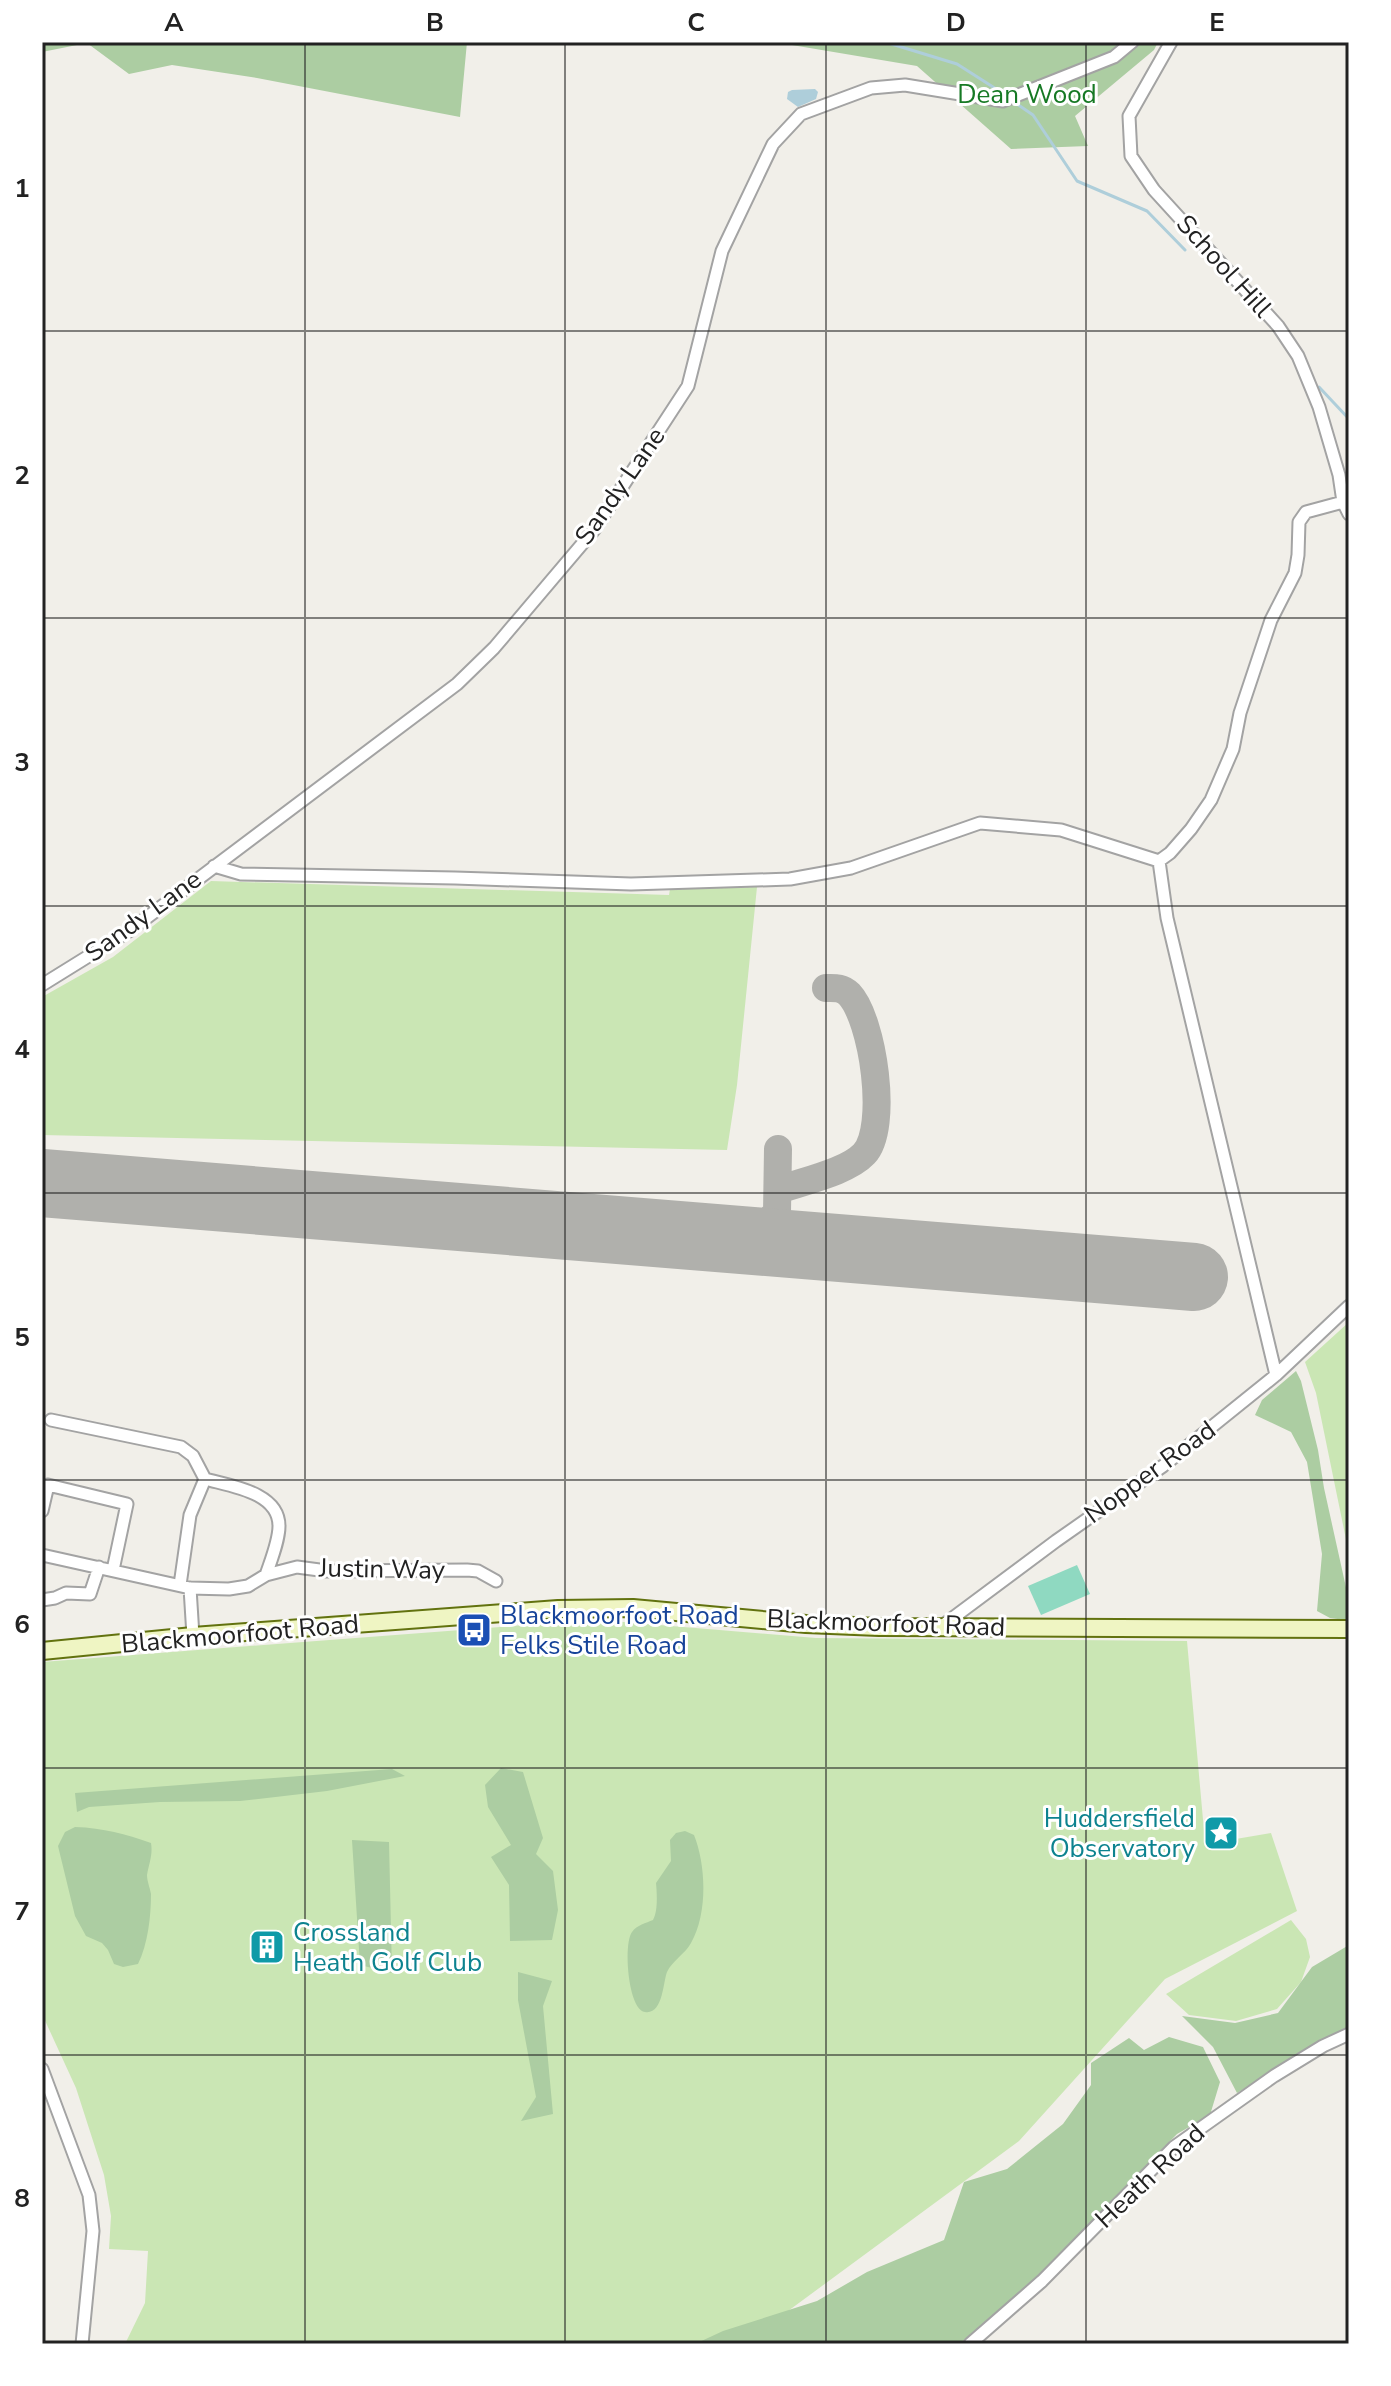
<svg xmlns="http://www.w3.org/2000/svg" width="1391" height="2386" viewBox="0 0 1391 2386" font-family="'Nunito Sans',sans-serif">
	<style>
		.grass { fill: #cae6b4 }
		.forest { fill: #accda2 }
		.pitch { fill: #8fd9c1 }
		.water { fill: #aeceda }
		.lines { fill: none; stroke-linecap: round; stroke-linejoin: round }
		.stream { stroke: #aeceda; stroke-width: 3 }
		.taxiway { stroke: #b0b0ac; stroke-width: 28 }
		.runway { stroke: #b0b0ac; stroke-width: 68 }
		.street-casing { stroke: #a3a3a3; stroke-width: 15 }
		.secondary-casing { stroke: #62720f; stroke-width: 20 }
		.street { stroke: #fff; stroke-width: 11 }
		.secondary { stroke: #eff5c3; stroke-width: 16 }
		.grid { fill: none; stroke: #222; stroke-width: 2; stroke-opacity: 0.55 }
		.labels { text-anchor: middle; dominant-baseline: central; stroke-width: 6; stroke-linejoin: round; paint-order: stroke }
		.park-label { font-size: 26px; fill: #167924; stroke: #fff }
		.street-label { font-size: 26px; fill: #222; stroke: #fff }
		.transit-label { font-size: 26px; fill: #164399; stroke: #fff; text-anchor: start }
		.culture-label { font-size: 26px; fill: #0d838f; stroke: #fff; text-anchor: end }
		.neatline { fill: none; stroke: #222; stroke-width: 3 }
		.grid-label { font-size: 26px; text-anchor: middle; font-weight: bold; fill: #222 }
	</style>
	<rect width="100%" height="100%" fill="#f1efe9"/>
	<path class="grass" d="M211,881L669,895L670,889L757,887L737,1085L727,1150L42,1135V997L113,957Z
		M1349,1322V1554L1316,1393L1305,1362Z
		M600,1620L816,1638L1187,1641L1205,1842L1224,1841L1271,1833L1297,1911L1165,1979L1019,2141L788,2311L731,2344H125L145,2303L148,2251L109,2249L111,2216L104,2175L76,2088L42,2014V1662L577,1621L598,1624Z
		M1291,1920L1306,1939L1310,1957L1301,1982L1277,2009L1236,2021L1189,2015L1166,1994Z"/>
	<path class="forest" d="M42,42H467L460,117L257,78L172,65L129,74L87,43L42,52Z
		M774,42H1158L1154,50L1075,116L1088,146L1011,149L917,66Z
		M1296,1371L1301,1381L1318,1450L1324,1488L1349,1601V1617L1345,1620L1330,1618L1317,1611L1322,1554L1307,1462L1291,1432L1255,1415L1262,1400Z
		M501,1768L523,1772L543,1838L536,1854L553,1871L558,1910L552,1940L510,1941L509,1885L491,1857L511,1845L488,1807L485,1785Z
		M392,1769L405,1776L327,1791L240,1801L160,1802L89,1807L77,1812L75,1793Z
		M75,1827C104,1828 125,1834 151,1843C153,1855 149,1863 147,1875C147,1881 150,1888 151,1894C151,1916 148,1944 138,1964L123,1967L114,1964L108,1950L102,1943L86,1936L75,1916L58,1846L65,1832Z
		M685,1831L694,1835C706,1865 708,1913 691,1943C685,1954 672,1961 667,1972C663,1982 663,2015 645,2012C628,2010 623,1944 632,1932C637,1925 646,1923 653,1920C658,1911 657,1894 656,1883L671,1861L670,1840L676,1833Z
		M352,1840L389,1842L392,1973L360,1965Z
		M1349,1945V2027L1237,2093L1213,2047L1182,2016L1235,2023L1278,2013L1312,1967Z
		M518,1972L552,1981L543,2006L553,2114L521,2121L536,2097L518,2000Z
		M1169,2037L1203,2047L1220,2082L1210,2115L1177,2134L1025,2289L959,2344H695L723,2331L817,2301L867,2272L944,2240L964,2182L1007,2169L1063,2124L1091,2085V2063L1129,2038L1144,2050Z"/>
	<path class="pitch" d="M1077,1565L1090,1594L1041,1615L1028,1586Z"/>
	<path class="water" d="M815,89L818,92L816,99L798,107L787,99L788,92L792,90Z"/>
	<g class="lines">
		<path class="stream" d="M885,42L957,64L1004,94
			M1017,104L1033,115L1077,181L1147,211L1185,250
			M1319,387L1349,419"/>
		<path class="taxiway" d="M779,1190C803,1181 847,1172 864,1154C889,1128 873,1019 849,994C841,987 835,988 826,988
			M724,1238L767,1223L777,1212L778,1149"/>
		<path class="runway" d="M42,1183L1194,1277"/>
		<defs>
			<path id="street" d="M1171,42L1129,116L1131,156L1154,190L1278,326L1298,356L1319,407L1339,475L1343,502L1349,514
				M1159,861L1167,918L1276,1375
				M1159,861L1170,853L1191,829L1211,800L1233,749L1240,713L1271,620L1295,573L1298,555L1299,522L1306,512L1343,502
				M214,866L241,874L455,878L631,884L790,879L851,868L980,823L1061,830L1159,861
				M42,985L129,931L457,684L494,648L594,530L688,386L722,251L773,144L801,114L871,88L905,85L1003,101L1114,57L1132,42
				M51,1420L181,1447L193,1456L205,1479
				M205,1479C230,1486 279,1492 279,1526C279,1541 271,1560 266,1575
				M42,1511L48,1485L127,1504L113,1570
				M42,1555L190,1588L229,1589L248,1586L266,1575L297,1567L327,1571L467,1570L478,1571L496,1581
				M180,1585L190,1515L205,1479
				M190,1588L193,1636
				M42,1600L55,1598L66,1593L90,1594L99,1567
				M942,1626L1056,1541L1163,1466L1276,1375L1349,1306
				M42,2069L89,2195L93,2231L82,2344
				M970,2344L1042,2281L1174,2147L1274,2076L1323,2046L1349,2034"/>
			<path id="secondary" d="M42,1651L193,1636L558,1609L633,1608L806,1624L879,1627L1349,1629"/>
		</defs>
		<use href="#street" class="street-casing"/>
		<use href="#secondary" class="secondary-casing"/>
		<use href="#street" class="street"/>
		<use href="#secondary" class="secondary"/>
	</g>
	<path class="grid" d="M305,42V2344M565,42V2344M826,42V2344M1086,42V2344M42,331H1349M42,618H1349M42,906H1349M42,1193H1349M42,1480H1349M42,1768H1349M42,2055H1349"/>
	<defs>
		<symbol id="bus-square" viewBox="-11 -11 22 22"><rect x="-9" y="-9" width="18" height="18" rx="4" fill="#1a4fb4" stroke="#fff"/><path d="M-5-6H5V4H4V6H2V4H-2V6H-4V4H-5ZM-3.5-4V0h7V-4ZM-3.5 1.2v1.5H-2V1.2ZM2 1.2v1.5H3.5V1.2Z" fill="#fff"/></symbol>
		<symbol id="sight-square" viewBox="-11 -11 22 22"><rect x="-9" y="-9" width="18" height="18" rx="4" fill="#0f9aa8" stroke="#fff"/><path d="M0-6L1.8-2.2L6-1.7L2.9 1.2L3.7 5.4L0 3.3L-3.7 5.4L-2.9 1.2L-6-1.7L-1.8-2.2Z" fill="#fff"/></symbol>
		<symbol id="building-square" viewBox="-11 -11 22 22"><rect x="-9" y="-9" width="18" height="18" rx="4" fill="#0f9aa8" stroke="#fff"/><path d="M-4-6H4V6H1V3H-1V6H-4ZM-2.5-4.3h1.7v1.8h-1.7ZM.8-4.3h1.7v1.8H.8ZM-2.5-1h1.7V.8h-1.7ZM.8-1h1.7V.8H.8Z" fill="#fff"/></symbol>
	</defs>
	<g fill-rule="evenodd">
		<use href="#bus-square" x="454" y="1610" width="40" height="40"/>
		<use href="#sight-square" x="1201" y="1813" width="40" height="40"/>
		<use href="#building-square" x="247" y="1927" width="40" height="40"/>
	</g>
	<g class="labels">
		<g class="park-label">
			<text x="1027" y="94">Dean Wood</text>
		</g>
		<g class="street-label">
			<text transform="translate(1224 266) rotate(48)">School Hill</text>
			<text transform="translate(620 486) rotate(-55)">Sandy Lane</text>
			<text transform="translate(143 916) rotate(-36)">Sandy Lane</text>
			<text transform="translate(1150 1472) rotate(-36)">Nopper Road</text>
			<text transform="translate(382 1569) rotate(1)">Justin Way</text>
			<text transform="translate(886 1623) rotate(2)">Blackmoorfoot Road</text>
			<text transform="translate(240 1634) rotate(-5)">Blackmoorfoot Road</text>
			<text transform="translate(1150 2176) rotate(-43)">Heath Road</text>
		</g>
		<g class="transit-label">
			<text x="500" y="1615">Blackmoorfoot Road<tspan x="500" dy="30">Felks Stile Road</tspan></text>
		</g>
		<g class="culture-label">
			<text x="1195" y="1818">Huddersfield<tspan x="1195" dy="30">Observatory</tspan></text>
			<text x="293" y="1932" text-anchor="start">Crossland<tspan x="293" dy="30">Heath Golf Club</tspan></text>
		</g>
	</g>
	<rect width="1391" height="2386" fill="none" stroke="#ffffff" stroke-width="88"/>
	<rect x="44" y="44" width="1303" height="2298" class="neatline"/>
	<g class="grid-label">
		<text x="174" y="31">A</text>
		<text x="435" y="31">B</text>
		<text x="696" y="31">C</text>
		<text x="956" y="31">D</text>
		<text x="1217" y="31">E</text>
		<text x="22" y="197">1</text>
		<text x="22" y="484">2</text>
		<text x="22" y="771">3</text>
		<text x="22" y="1058">4</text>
		<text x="22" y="1346">5</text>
		<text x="22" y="1633">6</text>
		<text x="22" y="1920">7</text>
		<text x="22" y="2207">8</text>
	</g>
</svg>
